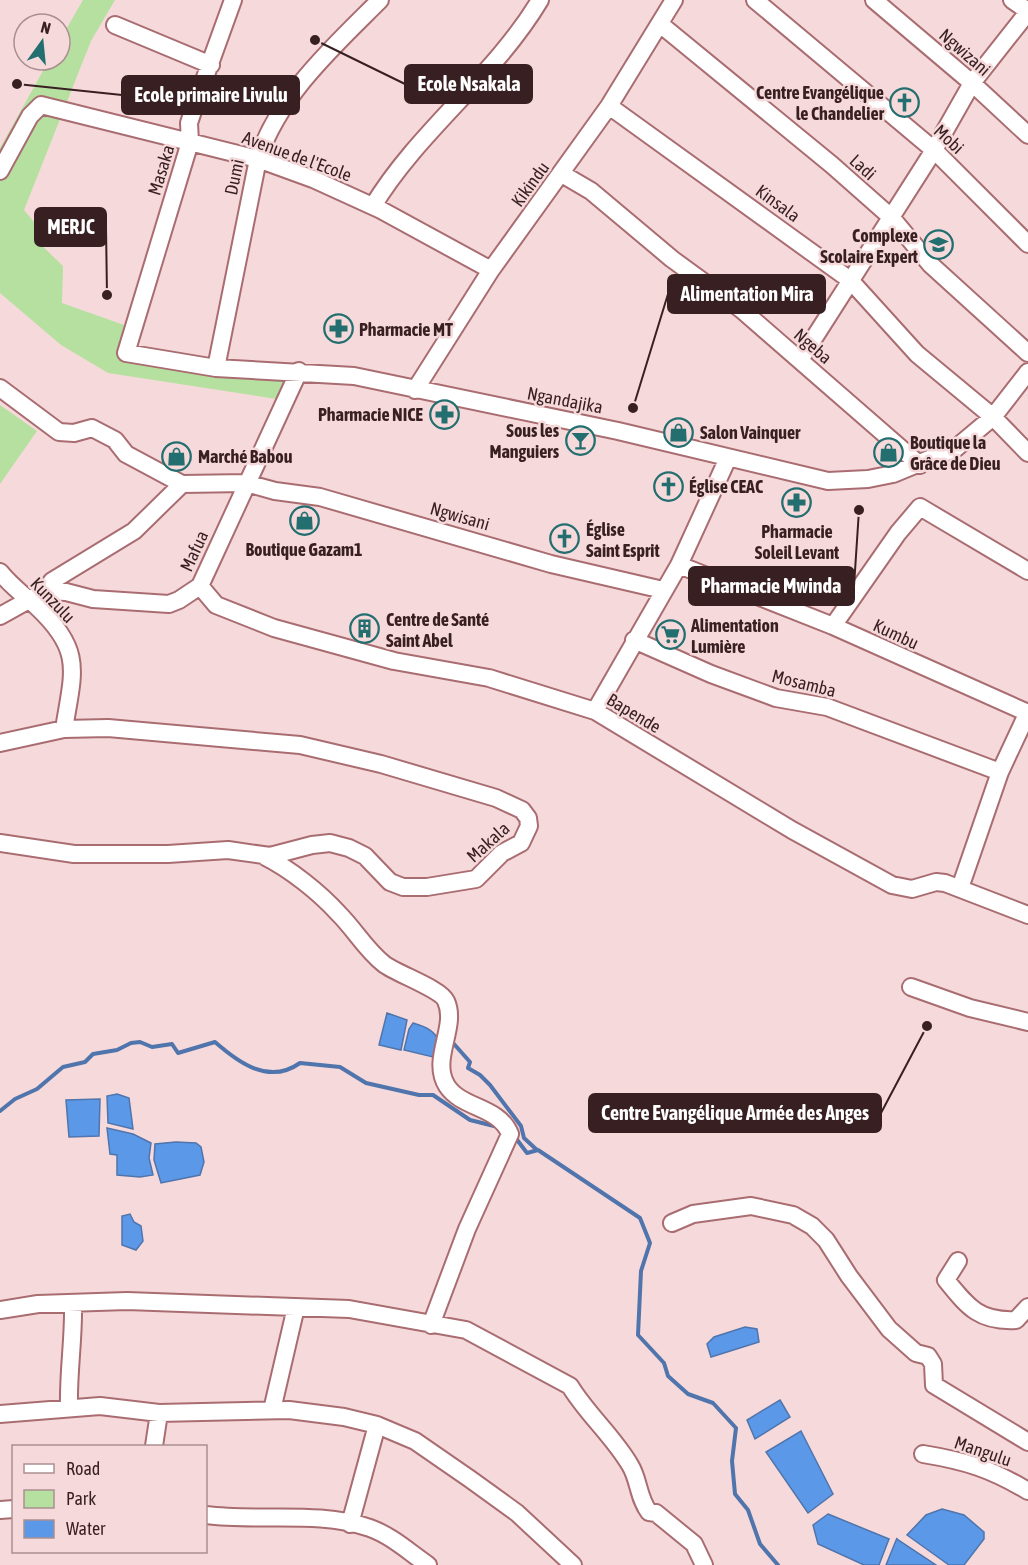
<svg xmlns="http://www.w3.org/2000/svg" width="1028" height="1565" viewBox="0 0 1028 1565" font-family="'Asap Condensed',sans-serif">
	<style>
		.green { fill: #b6e0a0 }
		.water { fill: #5b99e8; stroke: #5074ac; stroke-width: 1.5 }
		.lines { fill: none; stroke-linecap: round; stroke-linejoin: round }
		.stream { stroke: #5074ac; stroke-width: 4 }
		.minor-casing { stroke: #a96d71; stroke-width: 20 }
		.minor { stroke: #fff; stroke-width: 16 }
		.labels { text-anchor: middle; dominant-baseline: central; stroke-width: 5; stroke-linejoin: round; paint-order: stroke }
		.street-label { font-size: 18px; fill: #381f21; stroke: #f6dadb }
		.poi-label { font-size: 18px; font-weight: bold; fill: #381f21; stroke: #f6dadb; text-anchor: start }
		.leader { fill: none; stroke: #381f21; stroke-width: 2 }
		.callout-dot { fill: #381f21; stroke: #f6dadb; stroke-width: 2 }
		.callout { fill: #381f21; stroke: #381f21; stroke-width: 2 }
		.callout-label { font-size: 20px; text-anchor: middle; font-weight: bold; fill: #fff }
	</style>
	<rect width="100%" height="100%" fill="#f6dadb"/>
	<path class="green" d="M83,0H115L91,41L24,210L34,222L35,239L63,266L62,303L124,325L117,355L216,368L299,371L283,400L108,373L61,345L0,293V148L49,60H60V40Z
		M0,405L37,431L0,484Z"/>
	<path class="water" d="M387,1013L407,1020L401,1050L379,1045Z
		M413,1023C427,1027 435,1031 441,1044L433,1057L404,1050L409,1029Z
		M117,1094L129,1098L133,1129L108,1123L107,1096Z
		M100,1099L99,1136L69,1137L66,1100Z
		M107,1128L133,1134L151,1143L149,1158L153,1175L140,1177L117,1175V1155L110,1154Z
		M176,1142L196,1143L201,1147L204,1162L200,1175L161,1183L154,1160L155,1144Z
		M130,1214L134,1222L141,1226L143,1241L136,1250L122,1245V1216Z
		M745,1327L757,1329L759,1342L711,1357L707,1344L714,1337Z
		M780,1400L790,1417L755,1439L747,1420Z
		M801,1431L833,1494L808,1513L766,1452Z
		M942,1509L964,1515L984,1532V1539L964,1565H949L907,1535L926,1515Z
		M828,1514L889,1539L879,1565H864L818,1544L813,1525Z
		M897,1538V1539L936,1565H886Z"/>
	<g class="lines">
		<path class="stream" d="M454,1044L470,1062L468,1068L480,1075L490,1085L521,1126L524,1138L537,1150
			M0,1111L15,1099L37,1089L63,1067L85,1062L93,1054L117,1050L131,1043L140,1042L152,1047L172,1044L178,1053L215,1042C239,1063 269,1085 300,1063L340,1067L366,1083L419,1095H433L470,1120L498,1127
			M515,1137L527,1153L538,1150L640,1218L650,1243L641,1271L638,1335L664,1363L668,1376L688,1394L713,1403L736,1428L732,1461L735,1494L748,1510L760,1544L778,1565"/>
		<defs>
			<path id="minor" d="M233,0L194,108L189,123L190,142L126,353L216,368L354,376L618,431L828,481L868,479L893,474L956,448L993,417L1028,372
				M755,0L934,150L1028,244
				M874,0L972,83L1028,135
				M1012,0L1028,11
				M660,24L832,165L892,218L930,264L1028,353
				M115,25L211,65
				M609,106L850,280L917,354L993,417L1028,453
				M0,171L30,116L41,105L258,159L313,179L381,210L491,270
				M562,174L591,191L672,259L742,310L920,465
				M373,206C419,130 494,77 540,0
				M800,360L934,150L972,83L1028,12
				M216,368L258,159C279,95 334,46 380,0
				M0,388L59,432L74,433L92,428L115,440L126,454L182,484L246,483L275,491L320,497L551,564L663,590
				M415,390L491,270L609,106L674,0
				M679,565L833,626L1028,713
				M0,572C11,586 25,596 37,607C84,651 73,672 64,729
				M200,586L216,605L274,628L394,661L489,678L595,711L792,830L892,885L912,889L936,882L945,883L1028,915
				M45,591L52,581L134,531L182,484
				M0,616L45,591L66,592L93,599L169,604L179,600L200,586L299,371
				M833,626L898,533L920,507L1028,571
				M634,640L711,674L776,698L827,707L1000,772
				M595,711L679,565L728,458
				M0,743L64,729L108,728L300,745L381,764L496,798L522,810L528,818L529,826L521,843L502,853L476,879L427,887H403L390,882L365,856L349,848L330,843L312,845L270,856L228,850L168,854H74L0,843
				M264,856C290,869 319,892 339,914C355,930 366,950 384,964C397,974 441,989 446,1001C458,1027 430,1059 447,1086C462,1109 499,1106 510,1134L467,1229L431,1325
				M960,888L1000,772L1028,712
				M911,987L970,1008L1028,1022
				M672,1223L693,1214L751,1206L793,1215L812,1226L826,1240L849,1276L889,1329L916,1353L928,1356L933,1364L934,1385L1028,1442
				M958,1261L946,1280C968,1307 979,1322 1016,1320L1028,1307
				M0,1310L38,1304L127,1301L349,1309L466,1330L570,1386C587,1414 613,1436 630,1465C639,1479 638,1498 649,1512L656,1513L694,1544L704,1565
				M69,1407C68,1372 74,1338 73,1303
				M272,1410L296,1307
				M0,1414L100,1406L159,1413L289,1410L344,1417L377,1425L415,1441L470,1479L517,1513L573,1565
				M154,1446L159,1413
				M923,1454C966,1461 991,1469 1028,1491
				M0,1510L14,1509
				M206,1515C259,1522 318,1510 370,1528C392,1536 409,1552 428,1565
				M350,1524L377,1425"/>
		</defs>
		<use href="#minor" class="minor-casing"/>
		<use href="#minor" class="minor"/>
	</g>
	<defs>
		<symbol id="church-ring" viewBox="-11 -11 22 22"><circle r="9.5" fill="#f6dadb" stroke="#236e6f" stroke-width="1.5"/><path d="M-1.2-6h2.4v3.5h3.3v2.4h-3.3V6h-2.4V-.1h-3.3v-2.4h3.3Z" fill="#236e6f"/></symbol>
		<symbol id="school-ring" viewBox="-11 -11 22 22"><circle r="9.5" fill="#f6dadb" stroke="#236e6f" stroke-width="1.5"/><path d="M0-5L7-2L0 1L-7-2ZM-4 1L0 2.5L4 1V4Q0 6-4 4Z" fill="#236e6f"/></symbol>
		<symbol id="pharmacy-ring" viewBox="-11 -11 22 22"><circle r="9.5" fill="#f6dadb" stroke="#236e6f" stroke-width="1.5"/><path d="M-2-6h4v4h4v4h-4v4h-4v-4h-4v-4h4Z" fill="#236e6f"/></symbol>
		<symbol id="shop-ring" viewBox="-11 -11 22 22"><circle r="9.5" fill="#f6dadb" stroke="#236e6f" stroke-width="1.5"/><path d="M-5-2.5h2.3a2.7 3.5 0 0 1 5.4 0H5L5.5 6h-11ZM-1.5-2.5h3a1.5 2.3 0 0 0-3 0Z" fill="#236e6f"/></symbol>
		<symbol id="bar-ring" viewBox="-11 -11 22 22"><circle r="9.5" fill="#f6dadb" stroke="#236e6f" stroke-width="1.5"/><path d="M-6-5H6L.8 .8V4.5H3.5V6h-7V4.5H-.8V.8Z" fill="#236e6f"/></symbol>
		<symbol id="building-ring" viewBox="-11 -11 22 22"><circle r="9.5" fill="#f6dadb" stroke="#236e6f" stroke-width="1.5"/><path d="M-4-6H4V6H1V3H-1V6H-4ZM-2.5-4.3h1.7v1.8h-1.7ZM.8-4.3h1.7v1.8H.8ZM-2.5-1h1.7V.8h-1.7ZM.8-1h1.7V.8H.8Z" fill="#236e6f"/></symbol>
		<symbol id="supermarket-ring" viewBox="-11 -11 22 22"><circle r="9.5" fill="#f6dadb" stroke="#236e6f" stroke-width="1.5"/><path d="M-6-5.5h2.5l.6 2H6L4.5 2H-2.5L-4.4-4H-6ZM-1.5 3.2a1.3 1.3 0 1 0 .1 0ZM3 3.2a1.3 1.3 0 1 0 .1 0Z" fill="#236e6f"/></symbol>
	</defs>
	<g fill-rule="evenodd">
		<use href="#church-ring" x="888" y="86" width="33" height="33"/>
		<use href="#school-ring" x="922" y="228" width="33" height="33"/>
		<use href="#pharmacy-ring" x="322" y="312" width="33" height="33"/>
		<use href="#pharmacy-ring" x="428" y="398" width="33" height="33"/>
		<use href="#shop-ring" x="662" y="416" width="33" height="33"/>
		<use href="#bar-ring" x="564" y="424" width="33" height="33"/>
		<use href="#shop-ring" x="872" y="436" width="33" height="33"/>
		<use href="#shop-ring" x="160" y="440" width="33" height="33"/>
		<use href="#church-ring" x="652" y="470" width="33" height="33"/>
		<use href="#pharmacy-ring" x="780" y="486" width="33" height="33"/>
		<use href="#shop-ring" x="288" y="504" width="33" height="33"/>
		<use href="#church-ring" x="548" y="522" width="33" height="33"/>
		<use href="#building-ring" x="348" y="612" width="33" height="33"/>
		<use href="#supermarket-ring" x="654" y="618" width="33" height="33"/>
	</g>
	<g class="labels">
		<g class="street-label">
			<text transform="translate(965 52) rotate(41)">Ngwizani</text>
			<text transform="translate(949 139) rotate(43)">Mobi</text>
			<text transform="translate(297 156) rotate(20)">Avenue de l'Ecole</text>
			<text transform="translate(863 167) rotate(42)">Ladi</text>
			<text transform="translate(161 170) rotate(-73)">Masaka</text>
			<text transform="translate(234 177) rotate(-78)">Dumi</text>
			<text transform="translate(530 184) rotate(-54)">Kikindu</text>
			<text transform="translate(778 203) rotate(36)">Kinsala</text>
			<text transform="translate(813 346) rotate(41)">Ngeba</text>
			<text transform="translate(565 400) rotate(11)">Ngandajika</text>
			<text transform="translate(460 516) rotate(16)">Ngwisani</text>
			<text transform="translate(194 551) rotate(-65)">Mafua</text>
			<text transform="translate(53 600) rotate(46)">Kunzulu</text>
			<text transform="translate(896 634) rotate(25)">Kumbu</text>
			<text transform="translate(804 683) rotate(14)">Mosamba</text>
			<text transform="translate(634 713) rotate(31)">Bapende</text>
			<text transform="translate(488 842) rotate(-42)">Makala</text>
			<text transform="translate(983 1451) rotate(19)">Mangulu</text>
		</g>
		<g class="poi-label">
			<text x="884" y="92" text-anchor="end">Centre Evangélique<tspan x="884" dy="21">le Chandelier</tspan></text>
			<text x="918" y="235" text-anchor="end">Complexe<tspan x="918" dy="21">Scolaire Expert</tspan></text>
			<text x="359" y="329">Pharmacie MT</text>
			<text x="423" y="414" text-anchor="end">Pharmacie NICE</text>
			<text x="559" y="430" text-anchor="end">Sous les<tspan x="559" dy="21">Manguiers</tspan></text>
			<text x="700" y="432">Salon Vainquer</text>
			<text x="910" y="442">Boutique la<tspan x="910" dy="21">Grâce de Dieu</tspan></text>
			<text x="198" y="456">Marché Babou</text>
			<text x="689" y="486">Église CEAC</text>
			<text x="586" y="529">Église<tspan x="586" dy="21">Saint Esprit</tspan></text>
			<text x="797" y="531" text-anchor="middle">Pharmacie<tspan x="797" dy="21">Soleil Levant</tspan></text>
			<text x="304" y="549" text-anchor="middle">Boutique Gazam1</text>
			<text x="386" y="619">Centre de Santé<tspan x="386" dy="21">Saint Abel</tspan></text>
			<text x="691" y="625">Alimentation<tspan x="691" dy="21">Lumière</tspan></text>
		</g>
	</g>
	<path class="leader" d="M315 40L405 84M17 84L122 95M107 295L106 227M633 408L668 294M859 510L854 586M927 1026L881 1113"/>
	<g class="callout-dot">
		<circle cx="315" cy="40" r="6"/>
		<circle cx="17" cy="84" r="6"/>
		<circle cx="107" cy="295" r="6"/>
		<circle cx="633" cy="408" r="6"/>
		<circle cx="859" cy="510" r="6"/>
		<circle cx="927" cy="1026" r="6"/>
	</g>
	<g class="callout">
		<rect x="405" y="65" width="127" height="38" rx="6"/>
		<rect x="122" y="76" width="177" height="38" rx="6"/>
		<rect x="35" y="208" width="71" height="38" rx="6"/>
		<rect x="668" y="275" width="157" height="38" rx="6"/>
		<rect x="689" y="567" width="165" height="38" rx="6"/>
		<rect x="589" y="1094" width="292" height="38" rx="6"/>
	</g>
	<g class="callout-label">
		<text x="469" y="91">Ecole Nsakala</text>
		<text x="211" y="102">Ecole primaire Livulu</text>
		<text x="71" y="234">MERJC</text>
		<text x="747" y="301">Alimentation Mira</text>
		<text x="771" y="593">Pharmacie Mwinda</text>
		<text x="735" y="1120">Centre Evangélique Armée des Anges</text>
	</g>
	<rect x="12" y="1445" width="195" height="108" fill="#f6dadb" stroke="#aa8f91" stroke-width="1.5"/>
	<rect x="24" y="1464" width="30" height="9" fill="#ffffff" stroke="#aa8f91" stroke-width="1.5"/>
	<text x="66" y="1475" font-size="18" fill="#381f21">Road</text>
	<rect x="24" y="1490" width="30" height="18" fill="#b6e0a0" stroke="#aa8f91" stroke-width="1.5"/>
	<text x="66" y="1505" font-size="18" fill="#381f21">Park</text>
	<rect x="24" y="1520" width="30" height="18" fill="#5b99e8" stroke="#aa8f91" stroke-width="1.5"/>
	<text x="66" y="1535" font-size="18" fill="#381f21">Water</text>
	<g transform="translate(42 42) rotate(15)"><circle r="28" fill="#f6dadb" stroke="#aa8f91" stroke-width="1.5"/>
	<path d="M0-4.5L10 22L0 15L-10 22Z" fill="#236e6f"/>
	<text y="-9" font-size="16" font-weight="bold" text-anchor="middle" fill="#381f21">N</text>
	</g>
</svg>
